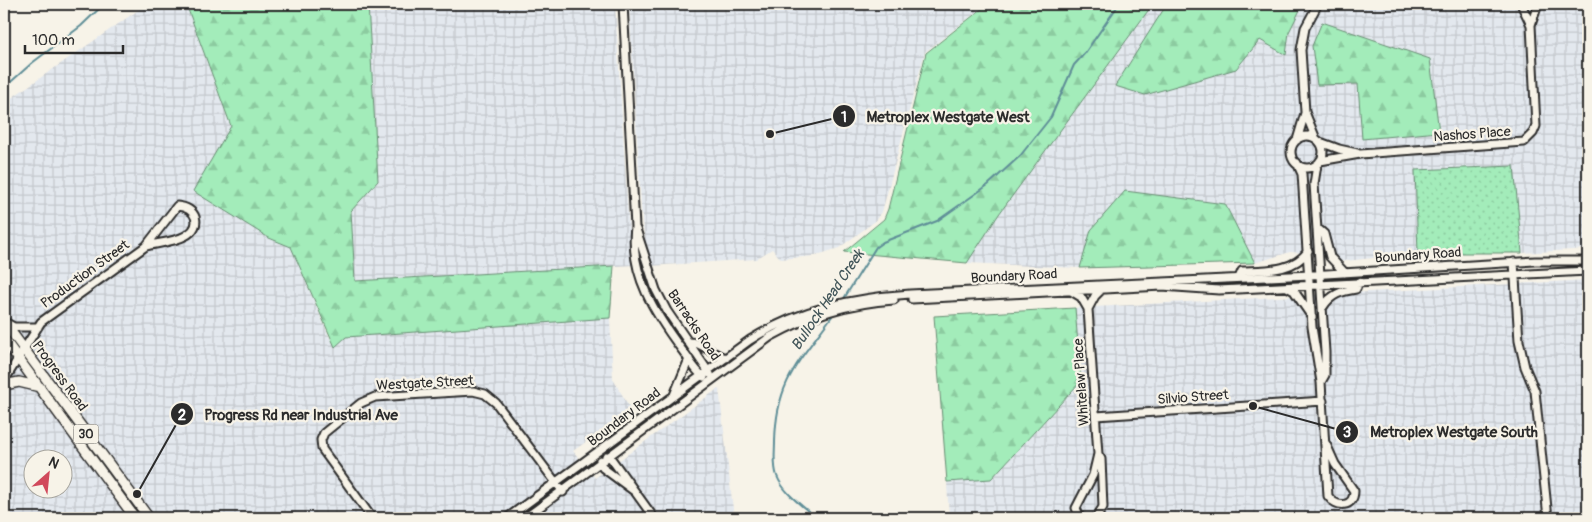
<svg xmlns="http://www.w3.org/2000/svg" width="1592" height="522" viewBox="0 0 1592 522" font-family="Pangolin,sans-serif">
	<style>
		.industrial { fill: url(#industrial-grid); fill-rule: evenodd }
		.forest { fill: url(#forest-firs); stroke: #678c72 }
		.park { fill: url(#park-dots); stroke: #678c72 }
		.lines { fill: none; stroke-linecap: round; stroke-linejoin: round }
		.stream { stroke: #5f8e97; stroke-width: 2 }
		.minor-casing { stroke: #2b2b2b; stroke-width: 11 }
		.major-casing { stroke: #2b2b2b; stroke-width: 12 }
		.minor { stroke: #f7f3e8; stroke-width: 7 }
		.major { stroke: #f7f3e8; stroke-width: 9 }
		.labels { text-anchor: middle; dominant-baseline: central; stroke-width: 4.5; stroke-linejoin: round; paint-order: stroke }
		.shield { fill: #f7f3e8; stroke: #686764; stroke-width: 1 }
		.shield-label { font-size: 12px; font-weight: bold; fill: #2b2b2b }
		.street-label { font-size: 14px; fill: #2b2b2b; stroke: #f7f3e8 }
		.water-label { font-size: 15px; font-style: italic; fill: #405458; stroke: #f7f3e8 }
		.leader { fill: none; stroke: #2b2b2b; stroke-width: 2 }
		.callout-dot { fill: #2b2b2b; stroke: #f7f3e8; stroke-width: 2 }
		.mark-label { font-size: 15px; text-anchor: middle; font-weight: bold; fill: #fff }
		.callout-label { font-size: 15px; text-anchor: middle; font-weight: bold; fill: #2b2b2b; stroke: #f7f3e8; stroke-width: 4.5; stroke-linejoin: round; paint-order: stroke }
	</style>
	<defs>
		<pattern id="industrial-grid" width="8" height="8" patternUnits="userSpaceOnUse" patternTransform="scale(1.25)"><rect width="8" height="8" fill="#e3e8ee"/><path d="M0 4h8M4 0v8" fill="none" stroke="#c3c7cc"/></pattern>
		<pattern id="forest-firs" width="22" height="20" patternUnits="userSpaceOnUse" patternTransform="scale(1.25)"><rect width="22" height="20" fill="#a3ecba"/><path d="M5 1l3.5 6h-7zM16 11l3.5 6h-7z" fill="#8ccba0"/></pattern>
		<pattern id="park-dots" width="8" height="8" patternUnits="userSpaceOnUse" patternTransform="scale(1.25)"><rect width="8" height="8" fill="#a3ecba"/><path d="M2 2h.1M6 6h.1" fill="none" stroke="#8ccba0" stroke-width="1.8" stroke-linecap="round"/></pattern>
	</defs>
	<rect width="100%" height="100%" fill="#f7f3e8"/>
	<filter id="ink" filterUnits="userSpaceOnUse"><feTurbulence type="fractalNoise" baseFrequency=".02" numOctaves="2"/><feDisplacementMap in="SourceGraphic" scale="10" xChannelSelector="R" yChannelSelector="G"/><feConvolveMatrix kernelMatrix="1 2 1 2 8 2 1 2 1" color-interpolation-filters="sRGB"/></filter>
	<g filter="url(#ink)">
		<path class="industrial" d="M147,4H186L231,127L194,191L269,238L291,247L329,336L335,346L346,337L610,318L613,379L631,410L573,451L595,478L719,388L734,518H4V103ZM32,460H62V490H32Z
			M368,4H615L629,231L634,265L355,281L351,210L378,181Z
			M629,4H987L925,52L882,212L874,222L839,248L814,256L781,259L772,249L756,259L650,266L642,222Z
			M1153,4H1588V249L1522,253L1513,166L1415,170L1418,253L1337,262L1331,254L1290,252L1255,263L1080,268L967,263L999,214Z
			M1588,280V518H949L947,482L991,479L1081,381L1075,308Z"/>
		<path class="forest" d="M186,4H368L378,181L351,211L355,281L614,266L610,318L346,337L335,347L291,247L269,238L193,191L231,126Z
			M988,4H1153L999,214L967,263L844,252L884,219L888,209L926,53Z
			M1167,4H1299L1302,6L1289,32L1286,55L1260,40L1236,69L1145,95L1115,86Z
			M1322,22L1430,59L1439,132L1362,139L1358,84L1317,85L1312,46Z
			M1125,191L1225,204L1255,263L1080,268L1091,230Z
			M1075,308L1081,381L991,479L947,482L934,316Z"/>
		<path class="park" d="M1514,166L1522,253H1418L1415,170Z"/>
		<g class="lines">
			<path class="stream" d="M4,88L32,63L81,26L104,4
				M843,300L876,247L883,242L937,221L988,185L1020,156L1051,117L1074,65L1085,53L1119,4
				M816,518C803,506 784,494 777,476C773,466 775,453 775,442C776,379 801,360 835,312"/>
			<defs>
				<path id="minor" d="M623,4L635,227C629,274 655,314 682,350C689,359 695,371 704,377
					M1521,4L1531,25
					M1291 152a16 16 0 1 1 32 0a16 16 0 1 1-32 0Z
					M1316,139L1305,112L1301,50L1305,28L1318,4
					M1297,140L1305,113
					M1320,142L1339,149L1357,153
					M1320,161L1360,154L1524,142L1533,133L1536,126L1531,25L1538,4
					M1297,163L1302,174L1312,327L1321,382L1328,496C1336,508 1354,508 1354,491L1335,464L1326,444
					M1317,165L1314,184L1325,352V375L1321,382
					M1317,228L1324,234L1330,257L1345,273
					M636,229L656,290L667,311L710,374
					M1514,262L1519,341L1525,367L1535,391L1548,518
					M1239,278L1242,271C1266,270 1293,272 1308,251
					M1287,287L1294,291L1312,317
					M1071,291L1081,297L1088,309L1098,454L1093,475L1076,508L1080,518
					M912,299L1162,286L1219,290L1588,271
					M1323,307C1331,294 1342,291 1356,289L1359,282
					M1088,309L1095,296L1102,289
					M5,322L14,327H38
					M689,342C700,341 713,355 726,358
					M4,381L41,322L146,246L177,206C196,207 204,226 185,236C174,242 158,243 146,246
					M674,395L689,359
					M1096,416L1323,401
					M606,456L610,457L654,518
					M600,460L603,468L634,491
					M372,518L322,449L321,440L324,433L361,403L375,397L473,391L485,394L496,403L563,492
					M507,518L750,340C799,309 852,298 910,294L1310,275L1535,261H1588
					M525,518L770,337C809,315 849,303 894,300
					M1096,518L1103,507L1101,459L1098,454"/>
				<path id="major" d="M4,322L149,518
					M4,339L135,518
					M4,385L19,382L40,387"/>
			</defs>
			<use href="#minor" class="minor-casing"/>
			<use href="#major" class="major-casing"/>
			<use href="#minor" class="minor"/>
			<use href="#major" class="major"/>
		</g>
	</g>
	<g class="labels">
		<rect class="shield" x="73.5" y="424.5" width="25" height="19" rx="4"/>
		<g class="shield-label">
			<text x="86" y="434">30</text>
		</g>
		<g class="street-label">
			<text transform="translate(1472 134) rotate(-4)">Nashos Place</text>
			<text transform="translate(1418 255) rotate(-4)">Boundary Road</text>
			<text transform="translate(85 274) rotate(-36)">Production Street</text>
			<text transform="translate(1014 276) rotate(-3)">Boundary Road</text>
			<text transform="translate(694 325) rotate(56)">Barracks Road</text>
			<text transform="translate(60 376) rotate(54)">Progress Road</text>
			<text transform="translate(1081 382) rotate(-94)">Whitelaw Place</text>
			<text transform="translate(425 383) rotate(-3)">Westgate Street</text>
			<text transform="translate(1193 397) rotate(-4)">Silvio Street</text>
			<text transform="translate(624 417) rotate(-37)">Boundary Road</text>
		</g>
		<g class="water-label">
			<text transform="translate(828 300) rotate(-56)">Bullock Head Creek</text>
		</g>
	</g>
	<path class="leader" d="M770 134L844 116M137 494L182 414M1253 406L1347 432"/>
	<g class="callout-dot">
		<circle cx="770" cy="134" r="5"/>
		<circle cx="137" cy="494" r="5"/>
		<circle cx="1253" cy="406" r="5"/>
		<circle cx="844" cy="116" r="12"/>
		<circle cx="182" cy="414" r="12"/>
		<circle cx="1347" cy="432" r="12"/>
	</g>
	<g class="mark-label">
		<text x="844" y="122">1</text>
		<text x="182" y="420">2</text>
		<text x="1347" y="437">3</text>
	</g>
	<g class="callout-label">
		<text x="948" y="122">Metroplex Westgate West</text>
		<text x="301" y="420">Progress Rd near Industrial Ave</text>
		<text x="1454" y="437">Metroplex Westgate South</text>
	</g>
	<rect width="1592" height="522" fill="none" stroke="#f7f3e8" stroke-width="20"/>
	<rect x="10" y="10" width="1572" height="502" fill="none" stroke="#2b2b2b" stroke-width="2" filter="url(#ink)"/>
	<g transform="translate(48 474) rotate(27)"><circle r="24" fill="#f7f3e8" stroke="#a5a39c"/>
	<path d="M0-4L9 19L0 12L-9 19Z" fill="#d1495b"/>
	<text y="-8" font-size="14" font-weight="bold" text-anchor="middle" fill="#2b2b2b">N</text>
	</g>
	<path d="M25 45v8h98v-8" fill="none" stroke="#2b2b2b" stroke-width="2.5"/>
	<text x="32" y="45" font-size="15" fill="#2b2b2b" stroke="#f7f3e8" stroke-width="4" paint-order="stroke">100 m</text>
</svg>
